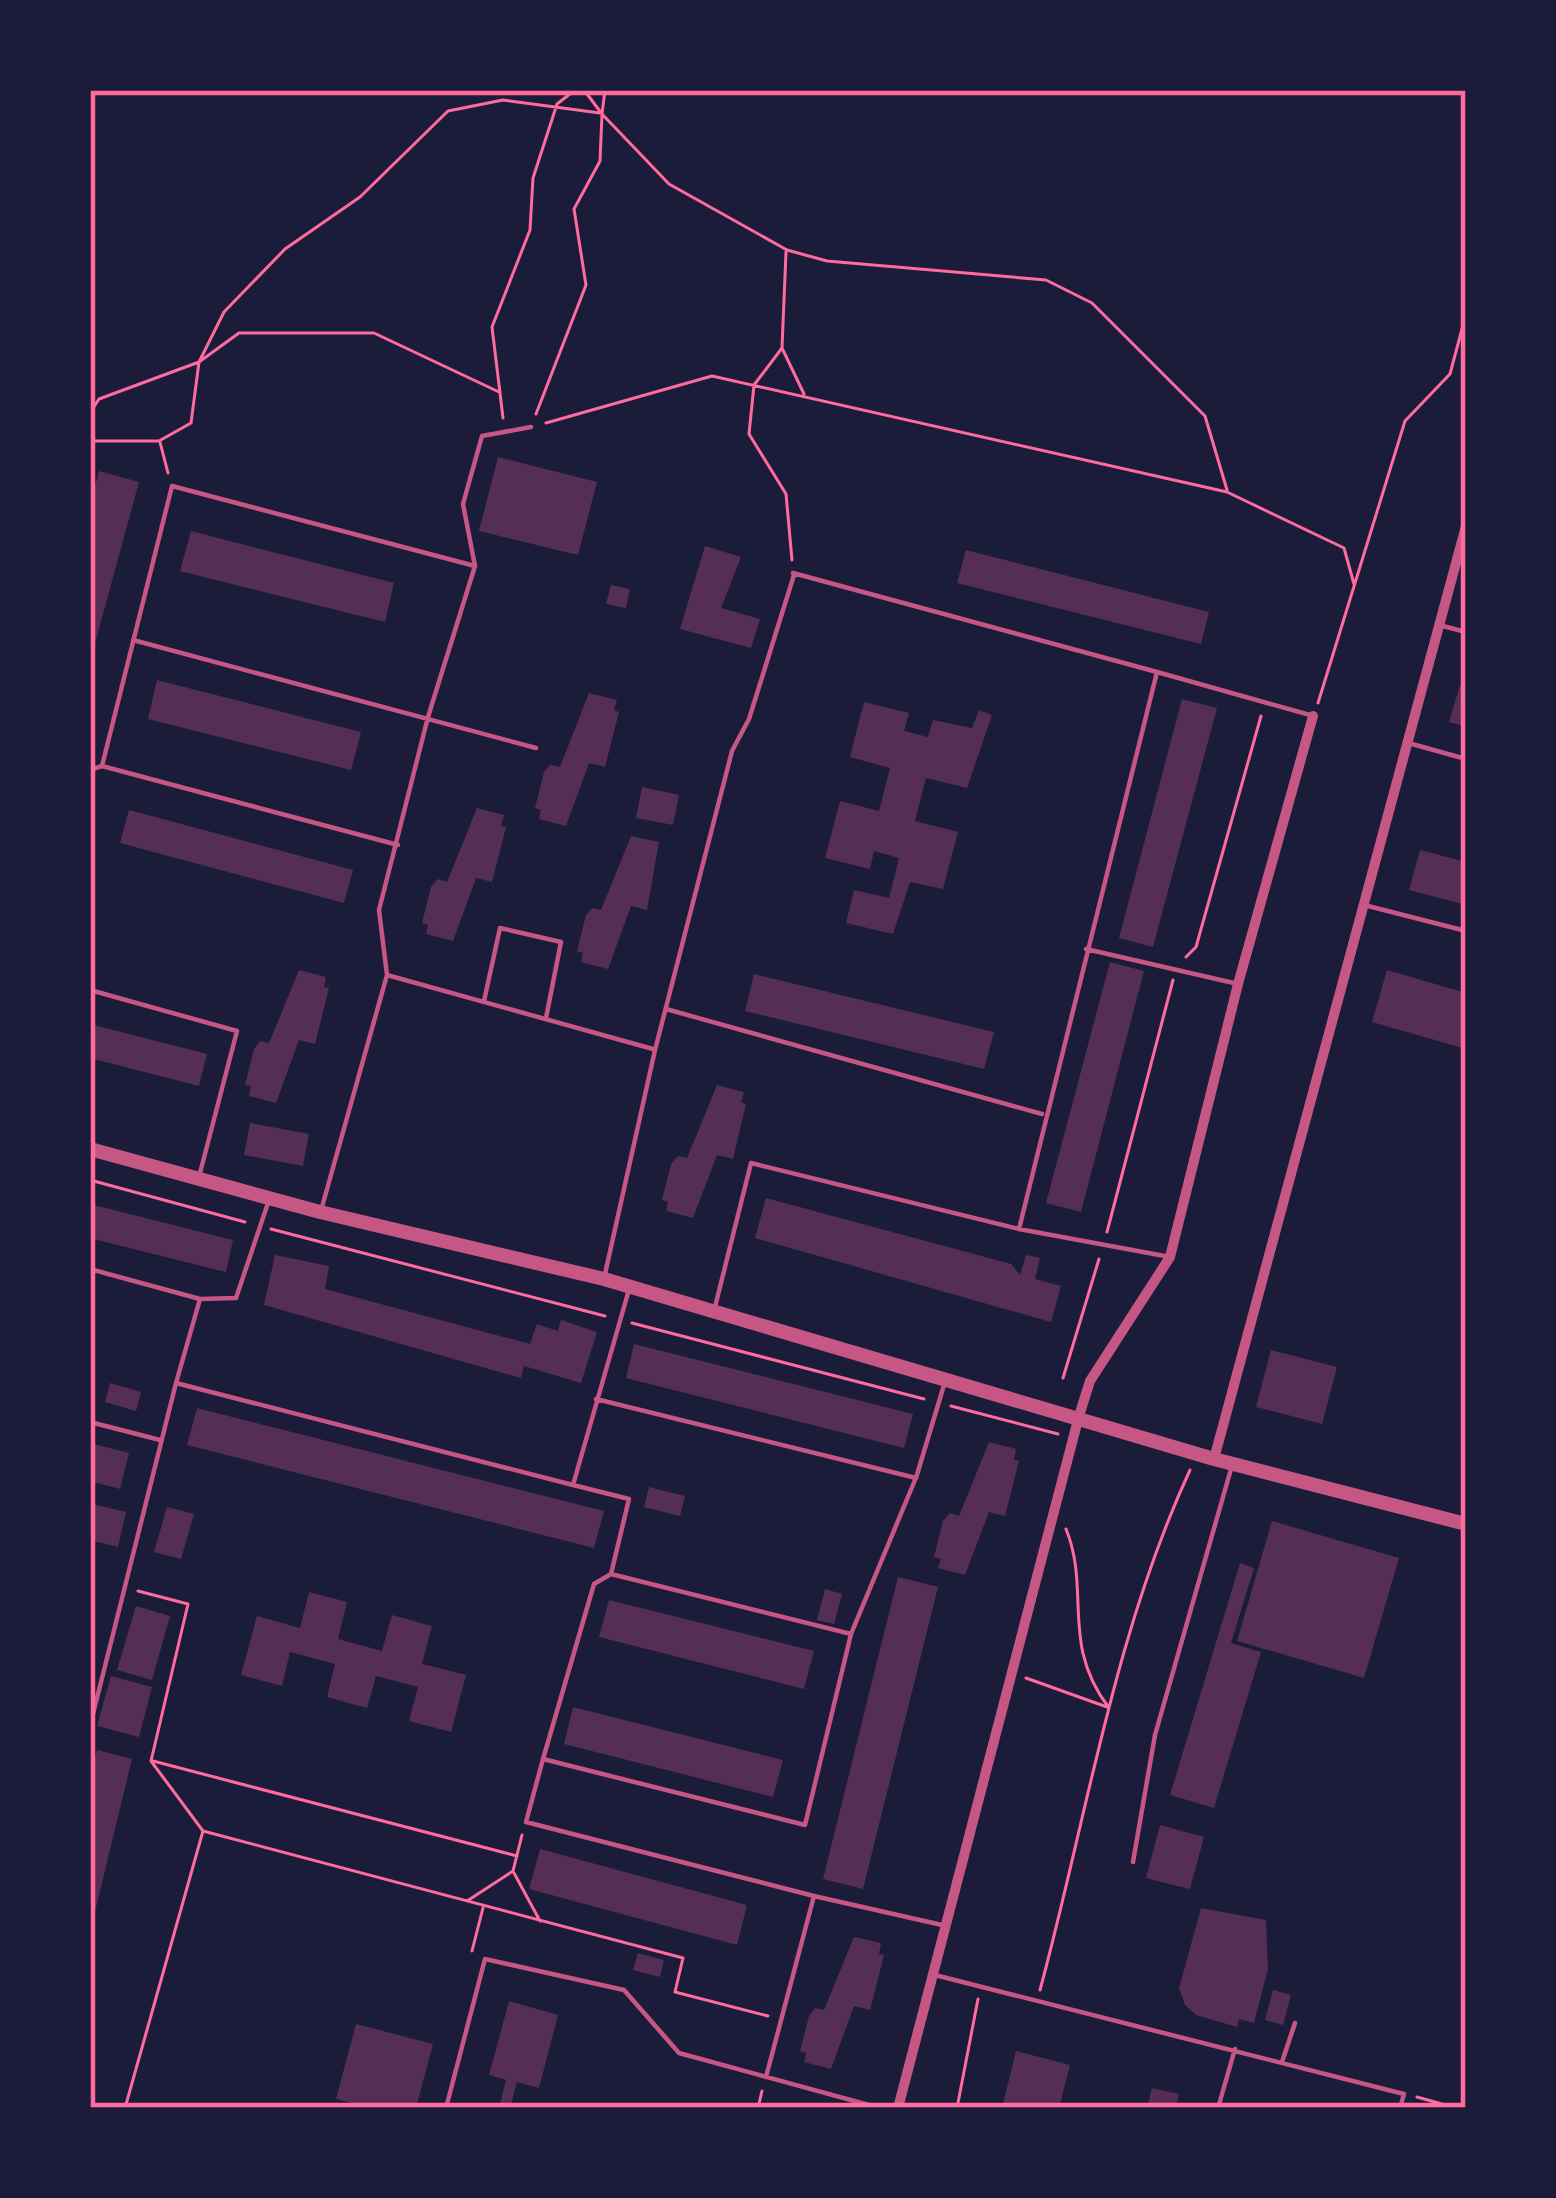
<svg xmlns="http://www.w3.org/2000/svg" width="1556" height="2198" viewBox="0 0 1556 2198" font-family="Inter,sans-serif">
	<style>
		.building { fill: #542f53 }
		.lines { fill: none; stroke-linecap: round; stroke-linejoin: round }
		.path { stroke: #ff6b9d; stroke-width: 3 }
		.service { stroke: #c65784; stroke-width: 4.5 }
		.minor { stroke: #c65784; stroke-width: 10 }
		.tertiary { stroke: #c65784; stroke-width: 14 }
		.neatline { fill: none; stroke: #ff6b9d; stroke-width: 4.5 }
	</style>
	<rect width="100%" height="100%" fill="#1b1b3a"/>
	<path class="building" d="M498,457L597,482L578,555L479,531Z
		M99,471L139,482L91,658L90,505Z
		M191,531L394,583L385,622L180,571Z
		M705,546L741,557L721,608L760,619L751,648L680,629Z
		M966,550L1209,612L1201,644L957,583Z
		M611,585L630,589L626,608L606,604Z
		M157,680L361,732L351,770L148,719Z
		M1460,685L1466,687V727L1449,722Z
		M589,693L617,700L614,710L619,712L605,767L589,763L566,826L539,819L541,810L535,808L544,772L550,765L560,767Z
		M1182,699L1217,708L1153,947L1119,938Z
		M864,702L909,713L904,731L928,737L933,720L972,728L979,710L992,715L967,788L926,778L915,821L958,832L943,889L910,882L893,934L846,923L854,890L889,898L899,858L874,851L870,869L825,858L840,801L879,811L890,768L850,757Z
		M642,787L679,795L673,825L636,818Z
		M477,808L504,815L501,826L506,827L492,882L476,878L453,941L426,934L428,925L422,923L431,887L438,879L447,882Z
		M129,810L353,870L344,903L120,843Z
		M631,836L659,842L647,910L631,906L608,969L581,962L583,953L577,951L586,915L592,908L601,910Z
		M1420,850L1466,862V905L1409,890Z
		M1110,962L1144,971L1081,1212L1046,1203Z
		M299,970L326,977L324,987L329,988L315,1044L299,1040L276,1103L249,1096L251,1086L245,1085L254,1049L260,1041L269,1043Z
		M1387,970L1466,993V1049L1372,1022Z
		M754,974L994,1032L984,1069L745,1011Z
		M90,1024L207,1054L199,1086L90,1058Z
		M717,1085L744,1092L741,1102L746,1104L733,1159L717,1155L693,1218L666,1211L668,1202L662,1200L671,1164L678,1156L687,1158Z
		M250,1123L309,1134L303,1166L244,1155Z
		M766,1198L1011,1264L1020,1275L1026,1255L1040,1258L1035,1279L1061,1286L1051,1322L755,1238Z
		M90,1204L233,1240L226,1272L90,1238Z
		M275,1255L329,1266L325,1289L530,1344L537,1324L558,1331L561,1320L597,1332L581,1383L524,1366L521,1378L264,1305Z
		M634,1344L913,1414L904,1448L626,1378Z
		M1271,1350L1337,1367L1322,1424L1256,1407Z
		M110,1383L141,1392L136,1411L105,1402Z
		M197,1408L604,1511L594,1548L187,1445Z
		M989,1442L1016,1449L1014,1460L1019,1461L1005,1516L989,1512L965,1575L938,1568L941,1559L934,1557L943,1521L950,1513L959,1516Z
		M90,1443L129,1453L120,1489L90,1481Z
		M649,1487L685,1496L680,1516L644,1507Z
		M93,1504L126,1512L118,1547L90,1540Z
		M167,1507L194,1514L181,1559L154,1552Z
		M1272,1521L1399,1558L1364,1678L1237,1641Z
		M1240,1563L1254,1568L1231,1643L1261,1652L1214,1808L1170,1795Z
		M898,1577L938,1587L863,1889L823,1879Z
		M825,1589L842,1594L834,1624L817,1620Z
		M309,1592L347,1602L338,1639L382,1651L392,1615L432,1626L422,1664L466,1675L451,1732L409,1721L418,1687L376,1676L367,1708L327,1697L335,1664L290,1652L282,1686L241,1675L257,1616L300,1628Z
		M609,1600L814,1651L804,1689L599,1637Z
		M136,1606L170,1616L152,1680L117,1670Z
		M111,1676L152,1687L139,1737L97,1726Z
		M573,1707L783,1760L773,1797L564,1744Z
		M97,1750L132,1759L92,1924L90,1779Z
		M1160,1825L1204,1837L1190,1889L1146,1878Z
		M540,1849L747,1905L737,1945L529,1889Z
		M1201,1908L1266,1920L1268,1969L1254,2023L1239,2019L1237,2027L1196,2015L1185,2005L1179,1988Z
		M854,1937L881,1943L879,1954L884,1955L870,2010L854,2006L831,2069L804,2062L806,2053L800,2051L809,2016L815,2008L824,2010Z
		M638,1953L664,1960L660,1977L633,1970Z
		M1273,1990L1291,1995L1283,2025L1265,2020Z
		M509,2001L558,2015L539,2088L517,2082L510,2108H499L506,2080L489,2075Z
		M356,2024L433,2044L416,2108H370L336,2099Z
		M1016,2051L1070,2065L1059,2108H1002Z
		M1152,2088L1179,2094L1176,2108H1147Z"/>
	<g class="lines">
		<path class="path" d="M605,90L602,114L669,184L787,250L827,261L1046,280L1092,303L1205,416L1227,490
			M786,252L782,348L804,394
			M782,348L754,385L749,434L786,494L792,560
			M90,413L99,399L199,362L239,333H374L499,392
			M536,414L586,285L574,209L600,161L602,114L584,90
			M503,418L492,327L530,230L533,178L557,104L575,90
			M546,423L712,376L1227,492L1344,548L1354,584
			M90,441H159L191,423L199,362L224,312L285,249L360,197L448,111L503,100L600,113
			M160,442L168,473
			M1318,703L1405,421L1450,374L1466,314
			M1186,957L1196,947L1261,716
			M90,1180L245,1222
			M271,1229L605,1316
			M1107,1232L1173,980
			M632,1323L924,1399
			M1063,1378L1099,1259
			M951,1406L1058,1434
			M1066,1529C1091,1590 1060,1644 1109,1708
			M1026,1678L1107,1707
			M153,1761L517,1856
			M203,1831L683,1958L675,1992L768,2016
			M514,1873L540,1921
			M467,1901L513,1871L522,1835
			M472,1951L483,1908
			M1040,1990C1087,1816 1114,1634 1190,1470
			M1417,2097L1456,2108
			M125,2108L203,1831L151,1761L188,1604L138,1591
			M758,2108L762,2091
			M957,2108L978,1999"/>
		<path class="service" d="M475,566L463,504L482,436L531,427
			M793,573L1157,672
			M1439,625L1466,632
			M133,640L536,748
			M1412,744L1466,759
			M102,766L398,845
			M90,770L102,766L172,486L475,566L428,717L379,910L387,975L322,1207
			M1368,906L1466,931
			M1086,949L1238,984
			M387,975L653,1049
			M90,990L237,1031L200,1173
			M484,1001L500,928L561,942L546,1018
			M666,1009L1042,1114
			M269,1200L236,1298L200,1299L176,1383L573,1485
			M1019,1229L1157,672L1310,715
			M90,1269L200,1299
			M605,1274L655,1050L732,751L749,719L794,575
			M628,1293L573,1485L629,1499L611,1574L851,1634L805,1825L543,1759L526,1822L814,1896
			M714,1311L751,1163L1019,1229L1170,1257
			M596,1399L916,1478L944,1385
			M90,1422L160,1440
			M851,1634L915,1480
			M90,1726L176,1383
			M543,1759L594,1584L611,1574
			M1133,1862L1155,1735L1231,1469
			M935,1975L1404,2094L1400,2108
			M1282,2062L1295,2023
			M766,2077L814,1896L942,1925
			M446,2108L485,1959L624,1990L679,2053L880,2108
			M1218,2108L1235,2049"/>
		<path class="minor" d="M1214,1459L1466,526
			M898,2108L1079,1416L1090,1381L1170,1257L1238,984L1313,716"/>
		<path class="tertiary" d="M90,1149L320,1212L604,1279L1214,1459L1466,1524"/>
	</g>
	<rect width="1556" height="2198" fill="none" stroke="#1b1b3a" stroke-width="186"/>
	<rect x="93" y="93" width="1370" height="2012" class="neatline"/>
</svg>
